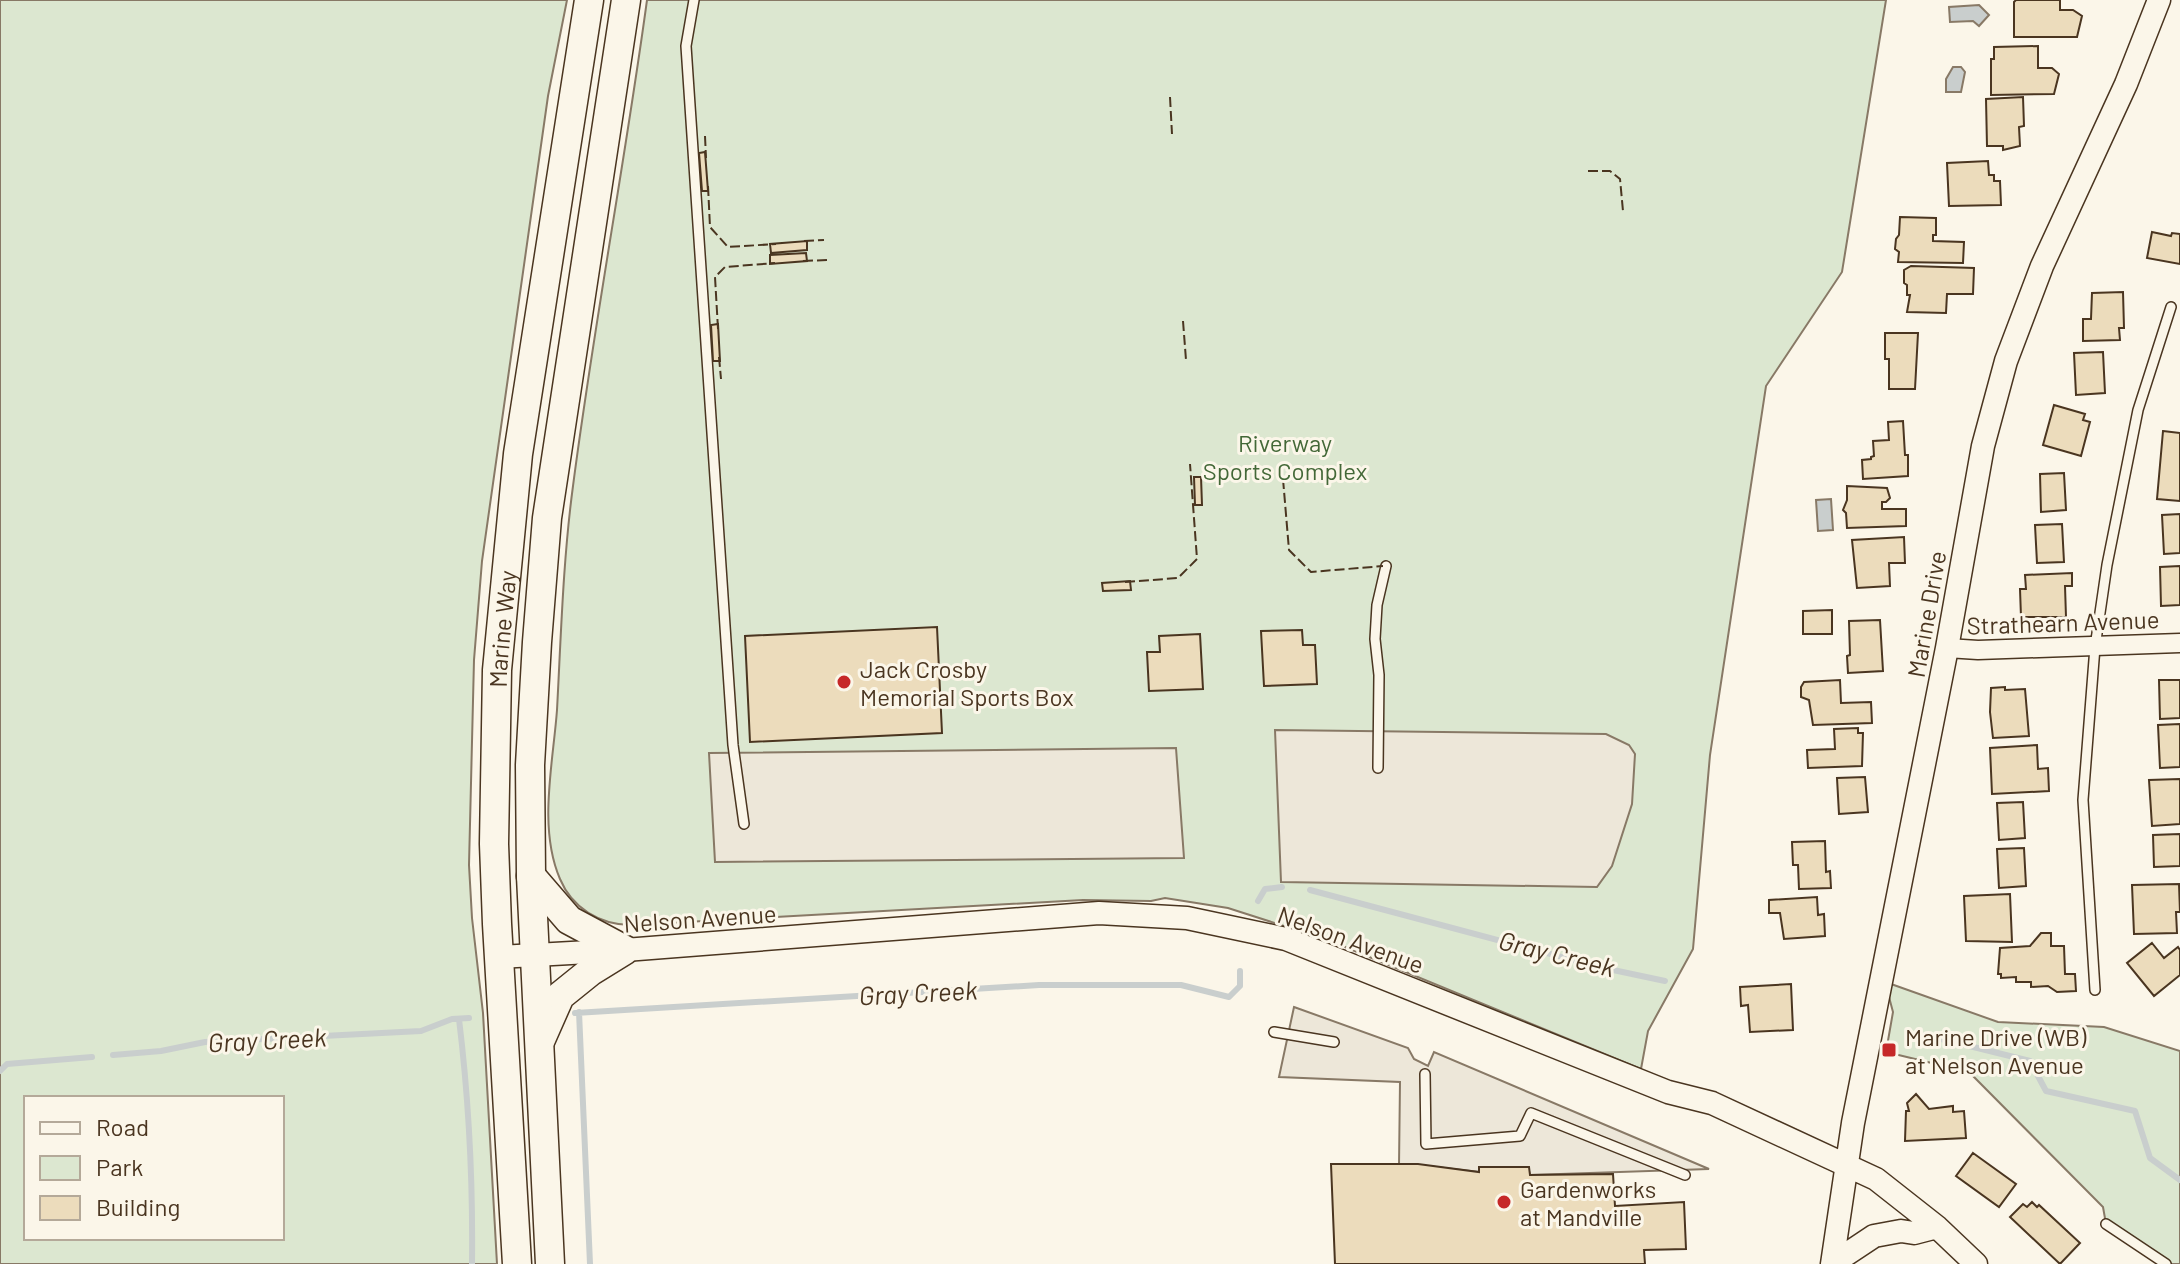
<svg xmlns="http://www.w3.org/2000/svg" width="2180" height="1264" viewBox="0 0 2180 1264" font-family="Barlow,sans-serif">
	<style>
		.green { fill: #dce7d0; stroke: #887966; stroke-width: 2; fill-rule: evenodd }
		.parking { fill: #ede7d9; stroke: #887966; stroke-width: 2 }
		.water { fill: #c9cecd; stroke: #887966; stroke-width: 2 }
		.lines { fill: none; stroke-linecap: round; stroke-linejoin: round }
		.stream { stroke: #c9cecd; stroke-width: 6 }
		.building { fill: #ecdcbc; stroke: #4a3520; stroke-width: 2 }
		.service-casing { stroke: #4a3520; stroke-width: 12 }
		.minor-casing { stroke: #4a3520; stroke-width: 21 }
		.tertiary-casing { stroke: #4a3520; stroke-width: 25 }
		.primary-casing { stroke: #4a3520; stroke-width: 31 }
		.service { stroke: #fbf6e9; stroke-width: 9 }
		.minor { stroke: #fbf6e9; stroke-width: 18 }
		.tertiary { stroke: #fbf6e9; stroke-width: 22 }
		.primary { stroke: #fbf6e9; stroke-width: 28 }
		.fence { stroke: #4a3520; stroke-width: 2; stroke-dasharray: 10 4; stroke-linecap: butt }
		.poi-dot { fill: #c62828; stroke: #fbf6e9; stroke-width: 3 }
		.labels { text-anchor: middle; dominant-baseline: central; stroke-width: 6; stroke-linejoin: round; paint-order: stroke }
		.park-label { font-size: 24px; fill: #436837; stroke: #fbf6e9 }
		.street-label { font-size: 24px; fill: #4a3520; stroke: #fbf6e9 }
		.poi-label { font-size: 24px; fill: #4a3520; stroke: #fbf6e9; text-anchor: start }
		.water-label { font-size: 26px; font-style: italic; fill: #4a3520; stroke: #fbf6e9 }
	</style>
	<rect width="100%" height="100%" fill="#fbf6e9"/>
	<path class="green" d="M0,0H567L548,96L482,561L474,660L469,865L472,918L483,1013L497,1264H0ZM26,1098H282V1238H26Z
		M647,0H1886L1842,272L1766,386L1710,755L1693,949L1648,1031L1641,1069L1328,940L1228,908L1165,898L1151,901L1083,900L631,925C600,925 572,908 560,879C538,828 553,764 557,710C561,636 563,560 573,486C594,324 625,162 647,0Z
		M1891,984L1998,1022L2104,1027L2180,1051V1264H2166L2106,1224L2103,1207L1969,1072L1886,1052L1893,1012L1889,997Z"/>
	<path class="parking" d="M1275,730L1606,734L1629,745L1635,754L1632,804L1612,866L1597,887L1281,882Z
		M1176,748L1184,858L715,862L709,753Z
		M1294,1007L1408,1048L1414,1059L1428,1066L1434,1052L1709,1169L1530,1175L1528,1167H1479V1172L1419,1165L1399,1166L1400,1082L1279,1077Z"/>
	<path class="water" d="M1979,5L1989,15L1979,26L1973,21L1950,22L1949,7Z
		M1953,67H1961L1965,72L1961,92H1946V79Z
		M1831,499L1833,530L1818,531L1816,500Z"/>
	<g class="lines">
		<path class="stream" d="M1310,890L1599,967L1665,981
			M1258,901L1265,889L1282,887
			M579,1012L590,1264
			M575,1013L1039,985H1181L1229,997L1240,986V971
			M459,1019C469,1101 473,1181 472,1264
			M1925,1035L2030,1061L2046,1091L2135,1111L2150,1158L2180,1180
			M113,1055L161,1051L205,1042L421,1031L452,1019L469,1018
			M0,1071L7,1064L92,1057"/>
	</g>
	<path class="building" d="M2016,0H2060V10H2073L2082,16L2077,37H2014V2Z
		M2038,46V68H2052L2059,74L2054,94L1991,95V59H1994V47Z
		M2023,97L2024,126L2019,127L2020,146L2003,150V146H1987L1986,99Z
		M705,152L708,191H702L699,153Z
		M1988,161L1989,175H1994V181H2000L2001,205L1949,206L1947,163Z
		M1900,217L1936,218V235H1933V241L1964,242L1963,263L1898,262L1899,252L1895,249L1896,239L1899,235Z
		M2152,232L2171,236L2172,233L2180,234V264L2147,258Z
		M807,241V250L771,253L770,244Z
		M806,253L807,261L770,264V255Z
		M1911,266L1974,268L1973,294H1947L1946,313L1907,312L1910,295H1907V285L1904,283V270Z
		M2123,292L2124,328H2119L2120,340L2083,341V319H2091L2092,293Z
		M718,324L720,361H713L711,325Z
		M1885,333H1918L1915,389H1889V359H1885Z
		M2103,352L2105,393L2076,395L2074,353Z
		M2054,405L2085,414L2083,420L2090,422L2081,456L2043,445Z
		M1903,421L1905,455H1908V476L1863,479L1862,460L1871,459V457L1874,456L1873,441L1889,440L1888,422Z
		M2163,431L2180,433V501L2157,499Z
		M2064,473L2066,510L2041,512L2040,474Z
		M1194,477H1201L1202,505H1195Z
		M1847,486L1887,488L1890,498L1886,502H1882V509H1906V526L1847,528L1846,513L1843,510L1847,500Z
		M2180,514V553L2164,554L2162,515Z
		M2062,524L2064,562L2037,563L2035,525Z
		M1904,537L1905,563H1889L1890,586L1857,588L1852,540Z
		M2180,566V605L2161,606L2160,567Z
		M2072,573V586H2065L2066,617H2021L2020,589H2026L2025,575Z
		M1130,581L1131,590L1103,591L1102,583Z
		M1832,610V634H1803V611Z
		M1880,620L1883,671L1848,673L1847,656L1850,655L1849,621Z
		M937,627L942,733L750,742L745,636Z
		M1302,630L1303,645H1315L1317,684L1264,686L1261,631Z
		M1200,634L1203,689L1149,691L1147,652H1160L1159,636Z
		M1840,680L1841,703L1871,702L1872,723L1813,725L1809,700L1801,697V687L1804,682Z
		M2159,680H2180V718L2160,719Z
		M2005,687V690L2025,689L2029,736L1993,738L1990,712L1991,688Z
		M2180,724V767L2160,768L2158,725Z
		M1858,728V733H1863L1862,766L1808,768L1807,750L1835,749L1834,729Z
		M2037,745L2038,769L2048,768L2049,791L1992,794L1990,748Z
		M1865,777L1868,812L1839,814L1837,778Z
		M2180,779V824L2152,826L2149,780Z
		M2023,802L2025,838L1999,840L1997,803Z
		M2180,834V866L2154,867L2153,835Z
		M1825,841L1826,872L1830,871L1831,888L1799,889L1798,865H1793L1792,842Z
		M2024,848L2026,886L1999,888L1997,849Z
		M2179,884L2180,912H2176L2177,933L2134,934L2132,885Z
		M2010,894L2012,942L1966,941L1964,896Z
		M1817,897L1818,915L1824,914L1825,936L1784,939L1780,913H1769V900Z
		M2041,933H2051V946H2064L2065,974H2075L2076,991L2057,992L2048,986L2031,987V982H2016V977L2001,978V974H1998L2000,948L2030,946Z
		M2152,943L2164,958L2178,947L2180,950V975L2154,996L2127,963Z
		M1791,984L1793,1030L1750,1032L1748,1005L1741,1006L1740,987Z
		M1916,1094L1929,1109L1953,1106V1112L1964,1111L1966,1138L1905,1141L1906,1111H1909L1907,1103Z
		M1973,1153L2016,1184L1999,1207L1956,1176Z
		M1331,1164H1418L1479,1172V1167H1529L1530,1175L1613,1174L1615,1206L1684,1202L1686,1249L1644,1250L1645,1264H1335Z
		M2032,1202L2037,1207L2039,1205L2080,1243L2060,1264L2010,1217L2023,1204L2027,1207Z"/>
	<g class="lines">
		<defs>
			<path id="service" d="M694,0L686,46L733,745L744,824
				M1378,768L1379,675L1375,639L1377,605L1386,566
				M2095,990L2083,800L2095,647L2107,565L2138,410L2171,307
				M1274,1032L1334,1042
				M1425,1074L1426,1144L1520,1136L1531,1113L1685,1175
				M2106,1224L2166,1264"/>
			<path id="minor" d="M1947,648L1978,650L2180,643"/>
			<path id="tertiary" d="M498,957L625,950L1099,913L1187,918L1286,939L1668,1092L1712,1103L1876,1179L1937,1227L1976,1264
				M1832,1264L1853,1123L1947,648L1983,446L2006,361L2042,266L2126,84L2159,0
				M1832,1264L1874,1236L1901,1231L1914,1233L1937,1227"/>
			<g id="primary">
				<path d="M531,876L569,920L625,950L591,971L560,996L541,1039"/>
				<path id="s1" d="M517,1264L497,924L494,844L497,670L518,454L589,0"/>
				<path d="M550,1264L531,876L530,765L537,642L547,518L626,0"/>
			</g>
		</defs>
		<use href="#service" class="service-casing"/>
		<use href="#minor" class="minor-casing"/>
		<use href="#tertiary" class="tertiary-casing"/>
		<use href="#primary" class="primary-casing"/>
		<use href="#service" class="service"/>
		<use href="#minor" class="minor"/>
		<use href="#tertiary" class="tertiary"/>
		<use href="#primary" class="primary"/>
		<path class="fence" d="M1170,97L1172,134
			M705,136L706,158
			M1588,171H1610L1620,179L1623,211
			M708,186L710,227L728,247L776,244
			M804,241L824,240
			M803,261L827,260
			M1183,321L1186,360
			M718,329L715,277L725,267L775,263
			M719,357L721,379
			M1283,479L1289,550L1311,572L1383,566
			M1125,582L1178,578L1197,559L1190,464"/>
	</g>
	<g class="poi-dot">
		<circle cx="844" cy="682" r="8"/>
		<rect x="1881" y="1042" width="16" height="16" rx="4"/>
		<circle cx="1504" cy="1202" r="8"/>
	</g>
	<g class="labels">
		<g class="park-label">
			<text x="1285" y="442">Riverway<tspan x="1285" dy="28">Sports Complex</tspan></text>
		</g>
		<g class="street-label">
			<text transform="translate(1926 614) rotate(-80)">Marine Drive</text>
			<text transform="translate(2063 622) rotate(-2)">Strathearn Avenue</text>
			<text stroke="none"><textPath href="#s1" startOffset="636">Marine Way</textPath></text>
			<text transform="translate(700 918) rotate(-4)">Nelson Avenue</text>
			<text transform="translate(1351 939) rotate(20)">Nelson Avenue</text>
		</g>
		<g class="poi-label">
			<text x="860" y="668">Jack Crosby<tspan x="860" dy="28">Memorial Sports Box</tspan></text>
			<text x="1905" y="1036">Marine Drive (WB)<tspan x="1905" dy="28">at Nelson Avenue</tspan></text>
			<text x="1520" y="1188">Gardenworks<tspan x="1520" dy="28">at Mandville</tspan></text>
		</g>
		<g class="water-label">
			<text transform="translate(1557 953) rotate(14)">Gray Creek</text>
			<text transform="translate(918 992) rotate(-3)">Gray Creek</text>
			<text transform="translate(267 1039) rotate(-3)">Gray Creek</text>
		</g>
	</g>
	<rect x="24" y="1096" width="260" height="144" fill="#fbf6e9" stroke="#b4a999" stroke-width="2"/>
	<rect x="40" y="1122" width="40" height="12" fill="#fbf6e9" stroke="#b4a999" stroke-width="2"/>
	<text x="96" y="1136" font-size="24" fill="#4a3520">Road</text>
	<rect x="40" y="1156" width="40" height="24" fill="#dce7d0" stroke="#b4a999" stroke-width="2"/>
	<text x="96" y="1176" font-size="24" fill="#4a3520">Park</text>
	<rect x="40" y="1196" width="40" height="24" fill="#ecdcbc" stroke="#b4a999" stroke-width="2"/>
	<text x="96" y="1216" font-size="24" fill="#4a3520">Building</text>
</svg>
